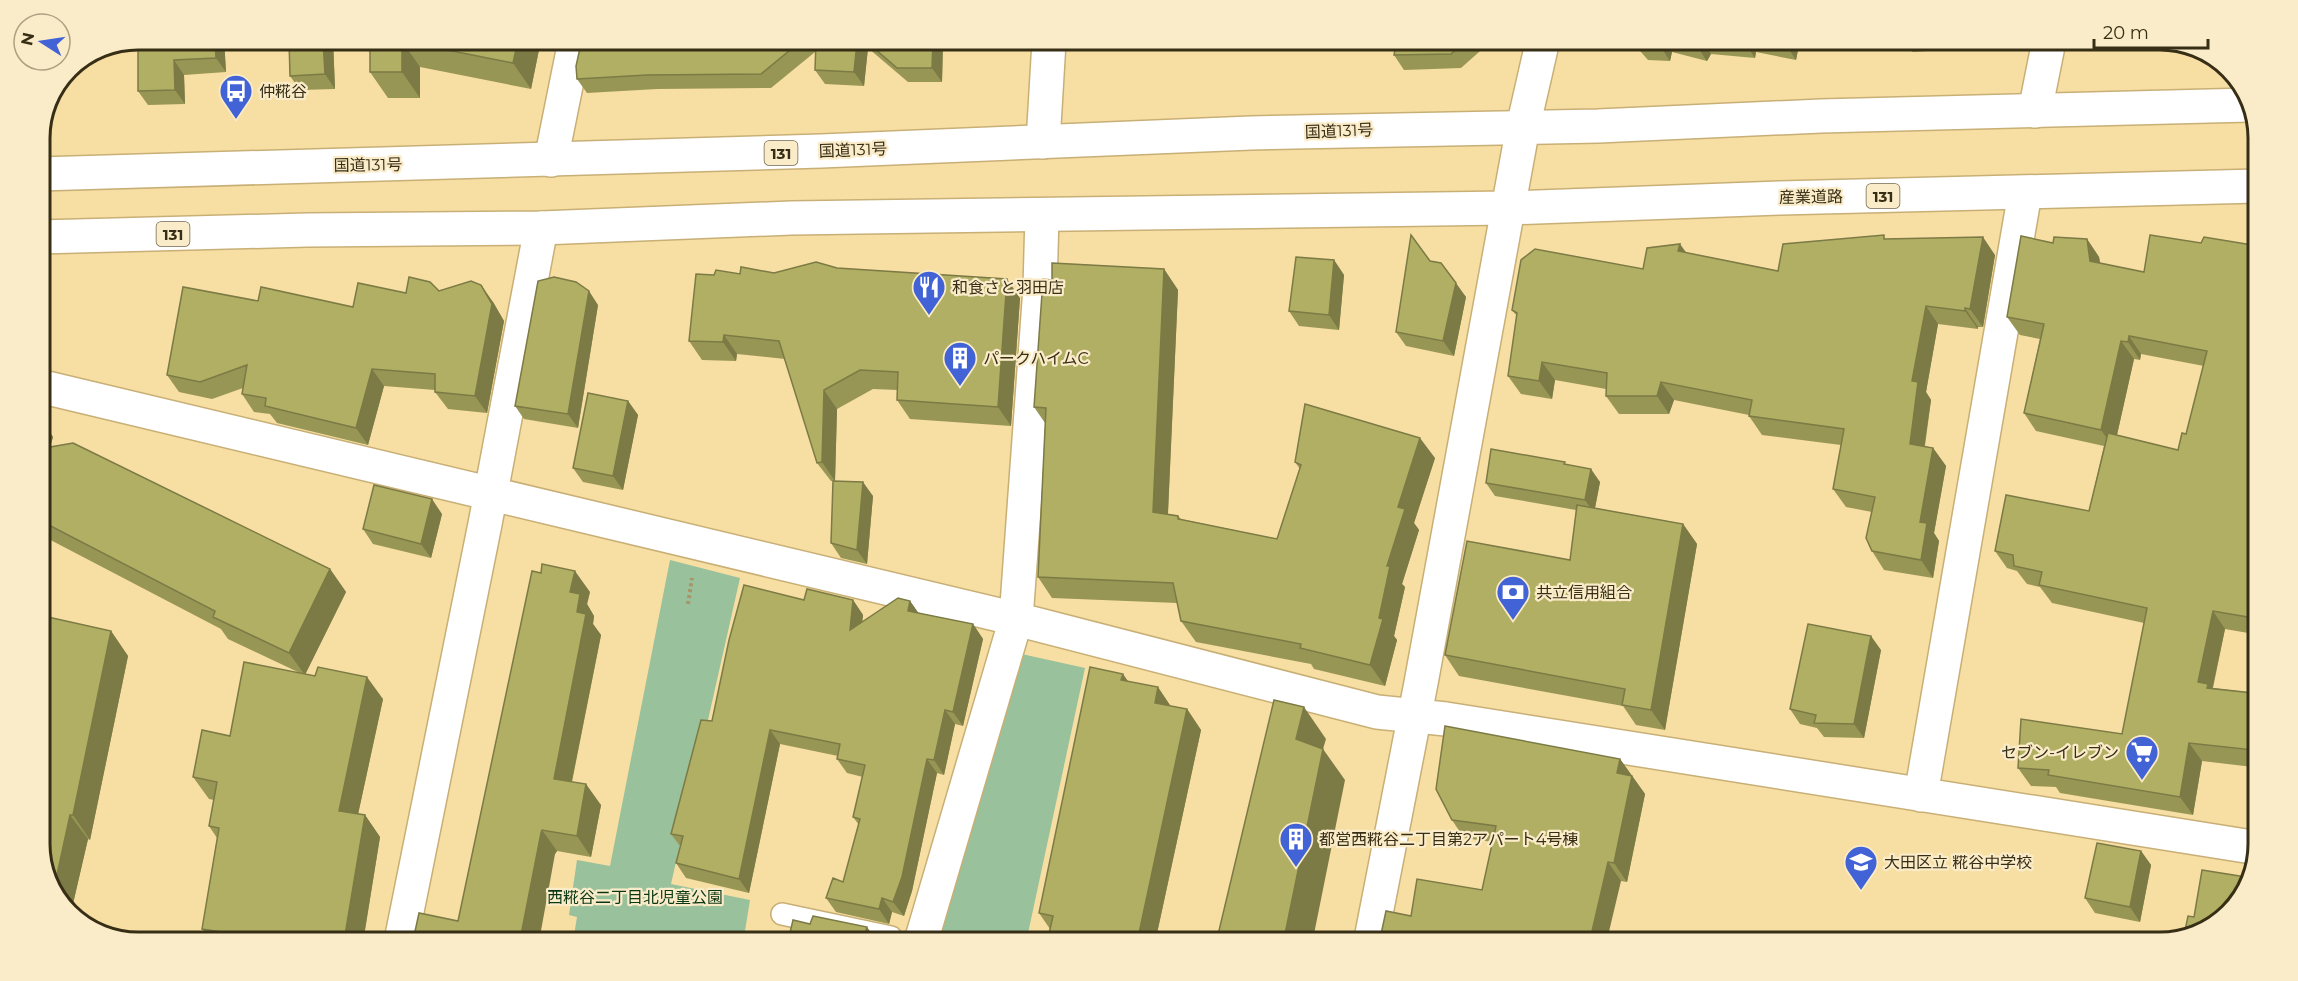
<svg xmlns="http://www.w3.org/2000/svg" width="2298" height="981" viewBox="0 0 2298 981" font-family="Montserrat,'Noto Sans JP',sans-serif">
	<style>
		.green { fill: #98c19c }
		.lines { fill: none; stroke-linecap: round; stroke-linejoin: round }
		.lane-casing { stroke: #c8af76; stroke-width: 24 }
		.street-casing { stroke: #c8af76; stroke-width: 36 }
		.secondary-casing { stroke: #c8af76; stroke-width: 36 }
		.highway-casing { stroke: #c8af76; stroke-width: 36 }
		.path { stroke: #a79568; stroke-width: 4; stroke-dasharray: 3 3; stroke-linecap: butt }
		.lane { stroke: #fff; stroke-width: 21 }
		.street { stroke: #fff; stroke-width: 33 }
		.secondary { stroke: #fff; stroke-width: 33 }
		.highway { stroke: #fff; stroke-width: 33 }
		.wall { fill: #989655; fill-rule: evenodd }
		.shaded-wall { fill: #7c7a45 }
		.building { fill: #b1af63; stroke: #7c7a45; stroke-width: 1.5 }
		.labels { text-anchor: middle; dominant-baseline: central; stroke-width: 4.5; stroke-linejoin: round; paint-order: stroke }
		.shield { fill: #fbecc9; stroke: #72674c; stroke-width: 1.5 }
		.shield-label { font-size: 15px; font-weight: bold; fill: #372e16 }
		.poi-label { font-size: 16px; fill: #372e16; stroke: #fbecc9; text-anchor: start }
		.street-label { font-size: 16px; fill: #372e16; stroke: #fbecc9 }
		.park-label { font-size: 16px; fill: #0a3715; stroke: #fbecc9 }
		.rim { fill: none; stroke: #372e16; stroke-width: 3 }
	</style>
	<rect width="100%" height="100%" fill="#f7dea3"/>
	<path class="green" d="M670,560L740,578L671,884L750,900L744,937L574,935L577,917L569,915L577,860L610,866Z
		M1013,652L1085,668L1027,938H931Z"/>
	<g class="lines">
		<defs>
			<path id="lane" d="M782,914L891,937"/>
			<path id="street" d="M2035,111L2048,46
				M1043,142L1049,42
				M551,160L575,41
				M39,386L1016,619L1377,712L1446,719L2252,847
				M1921,795L2025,193
				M402,936L485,524L541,228
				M922,938L1016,619L1040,288L1042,215"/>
			<path id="secondary" d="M1371,939L1421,683L1523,127L1542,44"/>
			<path id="highway" d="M39,174L821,151L1251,133L1598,126L1821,116L2249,105
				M39,237L307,230L541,228L791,218L1508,208L1780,198L2258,186"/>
		</defs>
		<use href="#lane" class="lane-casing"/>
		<use href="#street" class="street-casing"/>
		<use href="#secondary" class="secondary-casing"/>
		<use href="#highway" class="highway-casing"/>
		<path class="path" d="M688,604L692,578"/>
		<use href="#lane" class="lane"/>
		<use href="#street" class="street"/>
		<use href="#secondary" class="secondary"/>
		<use href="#highway" class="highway"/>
	</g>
	<path class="wall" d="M138,39H224L226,72L184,75L185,104L148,105L138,91Z
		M333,40L335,89L300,90L290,76Z
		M370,40H541L531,89L420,67V98H388L370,72Z
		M595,41H654V45L723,44L722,41L943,42L942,82H908L868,48L864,86L825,84L815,70V52L771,88L657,89L587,93L577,79L595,48Z
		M1389,43L1488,44L1461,68L1404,70L1394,55L1396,46Z
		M1634,44L1799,45L1796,60L1756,52L1755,58L1711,54L1707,61L1672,52L1670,61L1648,60Z
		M1904,45H1934L1927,51L1913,52Z
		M2000,46H2023L2022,50Z
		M1887,239L1995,255L1983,327H1978V329L1938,324L1926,392L1931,400L1925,446L1933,448L1946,466L1934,533L1939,541L1933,578L1884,570L1872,551V512L1846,507L1833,489L1841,445L1762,435L1749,416V415L1674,400L1669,414H1619L1606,396V389L1555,380L1552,399L1521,394L1508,376L1517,316L1512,310L1643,269L1687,253L1778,271Z
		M2087,239L2099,257L2100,263L2144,272L2201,243L2258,246L2254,634L2225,629L2213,688L2253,693V767L2202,761L2193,815L2060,793L2056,787L2031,786L2018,768L2122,734L2144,623L2052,603L2040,587L2027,584L2017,571L2007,568L1995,551L2089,511L2104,446L2036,431L2024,413L2040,339L2020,335L2007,317L2053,243ZM2141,354L2204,366L2186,434L2178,450L2117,435L2134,359L2140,360Z
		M1334,260L1344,275L1339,330L1299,326L1289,311Z
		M1430,261L1466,297L1454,356L1406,346L1396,332Z
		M837,268L1020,298L1011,426L910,419L897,400V390L873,389L837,409L835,481L873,496L867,564L841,558L831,543L833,481H831L817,463L785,359L737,354L736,361L702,360L689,341L714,275L774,273Z
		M1164,269L1178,290L1168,514L1178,516L1181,519L1277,539L1300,469L1295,462L1435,458L1414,523L1419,530L1402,584L1405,587L1394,636L1397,640L1385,686L1314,669L1311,664L1196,642L1181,621L1177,603L1052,598L1038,577L1045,423L1034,407L1052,280Z
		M439,291L493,302L504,321L487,413L448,409L435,392V390L384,386L368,445L277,423L270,414L254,412L242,394L243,388L212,399L179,392L167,375L258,301L353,307L406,293Z
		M598,305L578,428L524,419L515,406Z
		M628,401L638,415L623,490L583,482L573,468Z
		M39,417L53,437L50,447L330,569L346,592L305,674L383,699L358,814L365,815L380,837L364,936L206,935L202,929L217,838L209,826L214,800L209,799L193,777L230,736L300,673L228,639L221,629L39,534Z
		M1567,464L1600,482L1595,508L1683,524L1697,544L1665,730L1636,725L1623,706L1459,676L1445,655L1570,560L1576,510L1495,496L1486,483Z
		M442,514L431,558L373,544L363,529Z
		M590,592L587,604L594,616L593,624L601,635L572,782L601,805L591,857L557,851L555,854L458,921Z
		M804,600H853L863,615L862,622L910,601L918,613L973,624L983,639L963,726L955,724L944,775L937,773L912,891L904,916L892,912L889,924L836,912L826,898L843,882L859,825L853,817L863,777L847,773L837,759L838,756L780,744L749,893L686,878L676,863L680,846L671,834L712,721Z
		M111,631L128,656L90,840L88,839L72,908L63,906L59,903L39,850Z
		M1881,650L1864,738L1824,737L1817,728L1800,724L1790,709Z
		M1127,681L1171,706L1187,709L1201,730L1156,938H1048L1050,929L1039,913Z
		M1620,759L1645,794L1627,882L1621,881L1411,916L1482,890L1493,842L1464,838L1452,820Z
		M2141,851L2151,865L2140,922L2095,913L2085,898Z"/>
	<path class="shaded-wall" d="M215,39H224L226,72L216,58Z
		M323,40H333L335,89L325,74Z
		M518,40H541L531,89L513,63Z
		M402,41L420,67V98L402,72Z
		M643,41H654L652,60L642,45Z
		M857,42H864L868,48L864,86L854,72Z
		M933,42H943L942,82L932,68Z
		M1659,44H1667L1672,52L1670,61Z
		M1696,45H1705L1711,54L1707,61Z
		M1746,45H1751L1756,52L1755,58Z
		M1786,45H1799L1796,60Z
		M174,60L184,75L185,104L175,90Z
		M1983,237L1995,255L1983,327L1970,309Z
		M2087,239L2099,257L2103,279L2090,261Z
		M1680,244L1693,262L1678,251Z
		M1334,260L1344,275L1339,330L1329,315Z
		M1164,269L1178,290L1167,533L1153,512Z
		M1007,279L1020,298L1011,426L998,407Z
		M1456,283L1466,297L1454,356L1443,341Z
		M481,285L493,302L504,321L487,413L475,396Z
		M589,291L598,305L578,428L568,414Z
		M1926,306L1938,324L1926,392L1931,400L1922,462L1910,444L1912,381Z
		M1965,308L1978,327V329L1965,311Z
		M724,335L737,354L736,361L723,342Z
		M2129,336L2141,354L2140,360L2128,342Z
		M2121,341L2134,359L2114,448L2101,430Z
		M1542,362L1555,380L1552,399L1539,381Z
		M372,369L384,386L368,445L356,428Z
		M1661,382L1674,400L1669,414L1657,396Z
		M824,390L837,409L835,481L822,462Z
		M628,401L638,415L623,490L613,476Z
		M39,417L53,437L41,474L39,472Z
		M1420,438L1435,458L1414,523L1419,530L1402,584L1405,587L1394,636L1397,640L1385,686L1370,665L1387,566L1398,507Z
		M1933,448L1946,466L1934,533L1939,541L1933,578L1921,560L1920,522Z
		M1591,469L1600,482L1594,513L1585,500Z
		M863,482L873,496L867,564L857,550Z
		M432,499L442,514L431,558L421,544Z
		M1683,524L1697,544L1665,730L1651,710Z
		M330,569L346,592L305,675L289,653Z
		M575,571L590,592L587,604L594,616L593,624L601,635L568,800L554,779L570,592Z
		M853,600L863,615L860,645L850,630Z
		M910,601L920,615L908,611Z
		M2213,611L2225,629L2212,690L2198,682Z
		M973,624L983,639L963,726L953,712Z
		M111,631L128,656L90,840L73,815Z
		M1871,636L1881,650L1864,738L1854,724Z
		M1123,674L1137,694L1121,680Z
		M367,677L383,699L354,833L339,811Z
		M1158,687L1172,708L1155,703Z
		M1304,707L1326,739L1323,749L1345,780L1313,939H1284L1296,739Z
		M1187,709L1201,730L1156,938H1138Z
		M945,710L955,724L944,775L934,760Z
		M770,730L780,744L749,893L739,879Z
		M2189,743L2202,761L2193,815L2180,797Z
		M927,759L937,773L912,891L904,916L893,902Z
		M1620,759L1645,794L1627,882L1614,863L1617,773Z
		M586,784L601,805L591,857L577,836Z
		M70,815L88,839L72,908L55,884Z
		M365,815L380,837L364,936L345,935Z
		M542,830L557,851L555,854L540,936H522L521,935L541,833Z
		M2141,851L2151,865L2140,922L2130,907Z
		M1608,862L1621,881L1607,940H1590Z
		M882,898L892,912L889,924L879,909Z
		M867,927L874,937H864Z"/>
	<path class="building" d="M138,39H215L216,58L174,60L175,90L138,91Z
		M289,40H323L325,74L290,76Z
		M370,40H518L513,63L402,41V72H370Z
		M595,41H643L642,45L723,44L722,41H801L761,74L647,75L577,79L576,66L580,48H595Z
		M816,41L857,42L854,72L815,70Z
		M867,42H933L932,68H897Z
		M1396,44H1462L1451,54L1394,55Z
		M1411,235L1430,261L1441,263L1456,283L1443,341L1396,332Z
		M1884,235V239L1983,237L1970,309L1965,308V311L1926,306L1912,381L1918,382L1910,444L1933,448L1920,522L1927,523L1921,560L1872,551L1866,538L1875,497L1833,489L1844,429L1749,416L1752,400L1661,382L1657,396H1606L1607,373L1542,362L1539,381L1508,376L1517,313L1512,310L1521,260L1535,249L1643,269L1647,248L1680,244L1678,251L1778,271L1783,244Z
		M2150,235L2201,243L2204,237L2258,246L2254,618L2213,611L2198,682L2208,684L2207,688L2253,693V750L2189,743L2180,797L2048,775L2049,770L2018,768L2021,719L2122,734L2147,608L2039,585L2042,572L2014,566L2013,555L1995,551L2006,495L2089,511L2108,433L2178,450L2182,433L2186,434L2207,351L2129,336L2128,342L2121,341L2101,430L2024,413L2044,324L2007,317L2021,236L2053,243L2054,237L2087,239L2090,261L2144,272Z
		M1296,257L1334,260L1329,315L1289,311Z
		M816,262L837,268L1007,279L998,407L897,400L898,372L860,370L824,390L822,462L817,463L779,341L724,335L723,342L689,341L696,274L714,275L716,270L740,274L741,267L774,273Z
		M1052,263L1164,269L1153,512L1178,516V519L1277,539L1301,465L1295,462L1305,404L1420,438L1398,507L1405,509L1387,566H1390L1379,618L1383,619L1370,665L1300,648L1301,644L1181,621L1173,583L1038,577L1046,408L1034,407L1043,279L1052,280Z
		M409,277L430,282L439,291L471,281L481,285L492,304L475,396L435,392V374L372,369L356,428L265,406L266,398L242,394L247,365L200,382L167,375L183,287L258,301L261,287L353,307L358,283L406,293Z
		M554,277L576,282L589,291L568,414L515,406L538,281Z
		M588,393L628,401L613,476L573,468Z
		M73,443L330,569L289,653L213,617L215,611L39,520V449Z
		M1491,449L1565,462L1564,464L1591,469L1585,500L1486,483Z
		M833,481L863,482L857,550L831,543Z
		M374,485L432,499L421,544L363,529Z
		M1577,505L1683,524L1651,710L1622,705L1625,689L1445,655L1467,541L1570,560Z
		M542,564L575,571L570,592L580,594L577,612L586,614L554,779L586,784L577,836L542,830L541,833L521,935L527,936H414L419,913L458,921L532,571L541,573Z
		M744,585L804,600L807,589L853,600L850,630L898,598L910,601L908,611L973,624L953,712L945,710L934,760L927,759L902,877L893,902L882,898L879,909L826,898L833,878L843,882L860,819L853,817L865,765L837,759L840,744L770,730L739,879L676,863L683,836L671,834L701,720L712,721L729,640Z
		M39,615L111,631L73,815H70L55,884L52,883L39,850Z
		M1808,624L1871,636L1854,724L1814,723L1816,715L1790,709Z
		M244,662L315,676L318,667L367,677L339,811L365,815L345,935H241L202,929L219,828L209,826L217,782L193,777L202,730L230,736Z
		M1090,667L1123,674L1121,680L1158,687L1155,703L1187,709L1138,938H1048L1053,916L1039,913Z
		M1274,700L1304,707L1296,739L1323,749L1284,939H1217Z
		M1445,726L1620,759L1617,773L1632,776L1614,863L1608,862L1590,940L1380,939L1386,911L1411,916L1417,879L1482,890L1496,826L1452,820L1436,789Z
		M2097,843L2141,851L2130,907L2085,898Z
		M2202,870L2252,878V881L2215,925L2184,935L2188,916L2194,917Z
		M813,916L867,927L864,937H789L793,920L810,924Z
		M587,933L602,936H586Z"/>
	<defs>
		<symbol id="bus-pin" viewBox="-11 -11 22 30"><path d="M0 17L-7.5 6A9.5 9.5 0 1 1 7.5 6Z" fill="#4163d5" stroke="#fbecc9"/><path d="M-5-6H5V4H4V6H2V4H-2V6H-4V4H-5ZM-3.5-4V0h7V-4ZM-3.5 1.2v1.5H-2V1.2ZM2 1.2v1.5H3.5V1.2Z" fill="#fff"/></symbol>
		<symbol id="restaurant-pin" viewBox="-11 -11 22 30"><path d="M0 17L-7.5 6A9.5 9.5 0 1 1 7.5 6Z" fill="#4163d5" stroke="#fbecc9"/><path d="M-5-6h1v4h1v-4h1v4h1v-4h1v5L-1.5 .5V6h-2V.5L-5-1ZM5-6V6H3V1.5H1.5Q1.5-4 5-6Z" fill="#fff"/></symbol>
		<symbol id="building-pin" viewBox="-11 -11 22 30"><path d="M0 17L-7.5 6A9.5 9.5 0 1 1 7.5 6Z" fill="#4163d5" stroke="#fbecc9"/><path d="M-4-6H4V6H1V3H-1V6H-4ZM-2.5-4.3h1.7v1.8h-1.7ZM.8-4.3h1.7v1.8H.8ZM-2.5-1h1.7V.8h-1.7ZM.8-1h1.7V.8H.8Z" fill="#fff"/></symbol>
		<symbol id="bank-pin" viewBox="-11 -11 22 30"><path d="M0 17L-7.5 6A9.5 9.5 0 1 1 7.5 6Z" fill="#4163d5" stroke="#fbecc9"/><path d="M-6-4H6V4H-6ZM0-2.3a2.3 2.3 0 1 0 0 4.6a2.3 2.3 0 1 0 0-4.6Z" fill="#fff"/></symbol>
		<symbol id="supermarket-pin" viewBox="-11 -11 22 30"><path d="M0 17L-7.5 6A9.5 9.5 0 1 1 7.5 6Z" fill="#4163d5" stroke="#fbecc9"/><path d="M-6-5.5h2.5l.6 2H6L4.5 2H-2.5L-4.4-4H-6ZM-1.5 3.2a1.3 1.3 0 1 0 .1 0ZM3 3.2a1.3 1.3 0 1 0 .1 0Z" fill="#fff"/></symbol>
		<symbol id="school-pin" viewBox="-11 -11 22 30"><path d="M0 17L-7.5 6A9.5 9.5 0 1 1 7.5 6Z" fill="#4163d5" stroke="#fbecc9"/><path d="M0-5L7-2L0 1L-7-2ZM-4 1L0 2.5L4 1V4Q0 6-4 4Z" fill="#fff"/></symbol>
	</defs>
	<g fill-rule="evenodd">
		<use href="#bus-pin" x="217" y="72" width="38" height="52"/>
		<use href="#restaurant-pin" x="910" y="268" width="38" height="52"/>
		<use href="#building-pin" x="941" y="339" width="38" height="52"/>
		<use href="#bank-pin" x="1494" y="573" width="38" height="52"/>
		<use href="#supermarket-pin" x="2123" y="733" width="38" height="52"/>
		<use href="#building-pin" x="1277" y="820" width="38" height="52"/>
		<use href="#school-pin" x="1842" y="843" width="38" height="52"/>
	</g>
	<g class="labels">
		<g class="shield">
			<rect x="764.5" y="141" width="33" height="24" rx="4.5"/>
			<rect x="1866.5" y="184" width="33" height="24" rx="4.5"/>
			<rect x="156.5" y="222" width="33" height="24" rx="4.5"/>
		</g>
		<g class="shield-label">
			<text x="781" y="153">131</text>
			<text x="1883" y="196">131</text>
			<text x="173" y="234">131</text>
		</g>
		<g class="poi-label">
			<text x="259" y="91">仲糀谷</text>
			<text x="952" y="287">和食さと羽田店</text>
			<text x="983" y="358">パークハイムC</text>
			<text x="1536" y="592">共立信用組合</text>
			<text x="2119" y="752" text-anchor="end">セブン-イレブン</text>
			<text x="1319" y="839">都営西糀谷二丁目第2アパート4号棟</text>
			<text x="1884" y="862">大田区立 糀谷中学校</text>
		</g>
		<g class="street-label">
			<text transform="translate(1339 131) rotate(-2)">国道131号</text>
			<text transform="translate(853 150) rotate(-2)">国道131号</text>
			<text transform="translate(368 165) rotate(-1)">国道131号</text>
			<text transform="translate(1811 197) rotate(-1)">産業道路</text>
		</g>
		<g class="park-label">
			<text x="635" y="897">西糀谷二丁目北児童公園</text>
		</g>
	</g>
	<path d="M0 0H2298V981H0ZM138 50H2160A88 88 0 0 1 2248 138V844A88 88 0 0 1 2160 932H138A88 88 0 0 1 50 844V138A88 88 0 0 1 138 50Z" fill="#fbecc9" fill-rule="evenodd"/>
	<path class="rim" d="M138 50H2160A88 88 0 0 1 2248 138V844A88 88 0 0 1 2160 932H138A88 88 0 0 1 50 844V138A88 88 0 0 1 138 50Z"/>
	<g transform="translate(42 42) rotate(282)"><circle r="28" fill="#fbecc9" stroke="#ada081" stroke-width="1.5"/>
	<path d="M0-4.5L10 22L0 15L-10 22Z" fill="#4163d5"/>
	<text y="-9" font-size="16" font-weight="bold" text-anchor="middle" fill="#372e16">N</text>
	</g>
	<path d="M2094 39v9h114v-9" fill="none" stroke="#372e16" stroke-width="3"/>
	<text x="2103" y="39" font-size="18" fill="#372e16" stroke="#fbecc9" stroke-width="4.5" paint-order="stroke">20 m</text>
</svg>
